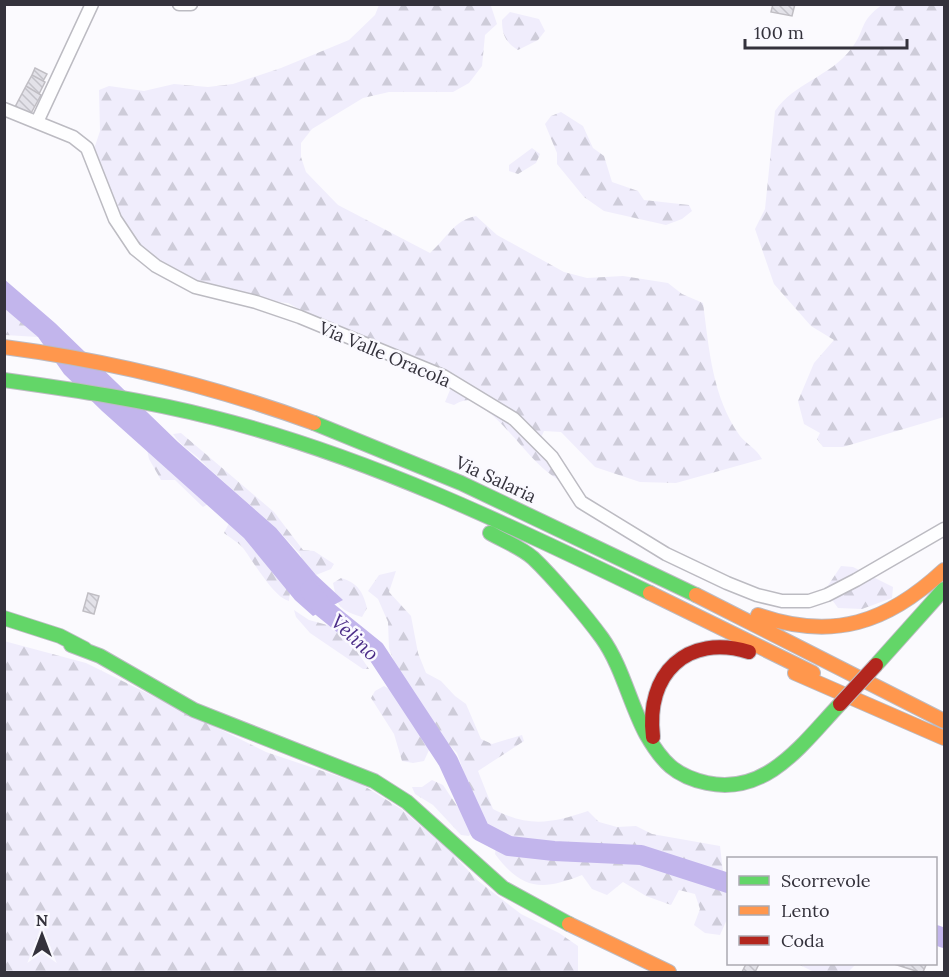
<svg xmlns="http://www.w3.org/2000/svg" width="949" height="977" viewBox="0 0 949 977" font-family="Lora,serif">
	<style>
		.forest { fill: url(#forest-firs) }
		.water { fill: #c2b5ec }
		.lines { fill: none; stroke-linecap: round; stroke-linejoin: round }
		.river { stroke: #c2b5ec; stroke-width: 20 }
		.building { fill: url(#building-back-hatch); stroke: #c0bec4; stroke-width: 1.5 }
		.street-casing { stroke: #bcbbc2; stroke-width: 15 }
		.fast-casing { stroke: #bcbbc2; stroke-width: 16 }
		.slow-casing { stroke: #bcbbc2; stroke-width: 16 }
		.jam-casing { stroke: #bcbbc2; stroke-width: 16 }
		.street { stroke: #fefeff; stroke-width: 12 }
		.fast { stroke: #63d668; stroke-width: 14 }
		.slow { stroke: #ff974d; stroke-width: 14 }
		.jam { stroke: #b3261e; stroke-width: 14 }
		.jam-bridge-casing { stroke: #bcbbc2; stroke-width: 16; stroke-linecap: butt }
		.jam-bridge { stroke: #b3261e; stroke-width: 14 }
		.labels { text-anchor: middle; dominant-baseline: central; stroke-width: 5; stroke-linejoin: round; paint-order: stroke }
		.street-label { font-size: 18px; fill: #34323c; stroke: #faf9ff }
		.water-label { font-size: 20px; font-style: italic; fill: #4c2d88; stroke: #faf9ff }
	</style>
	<defs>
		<pattern id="forest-firs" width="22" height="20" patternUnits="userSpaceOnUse" patternTransform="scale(1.5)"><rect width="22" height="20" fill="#f0edfc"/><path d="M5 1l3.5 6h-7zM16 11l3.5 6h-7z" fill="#ceccd9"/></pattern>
		<pattern id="building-back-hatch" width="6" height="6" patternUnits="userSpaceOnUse" patternTransform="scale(1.5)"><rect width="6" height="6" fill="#e3e2e9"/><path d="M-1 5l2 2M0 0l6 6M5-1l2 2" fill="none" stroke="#c3c2c9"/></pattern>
	</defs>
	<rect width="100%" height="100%" fill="#fbfafe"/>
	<path class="forest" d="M883,4L944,5V417L843,447H823L817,439L820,433L804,424L798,401L814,363L834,340L811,326L774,284L755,229L765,209L775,111C794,83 831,76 851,49C867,29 857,23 883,4Z
		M379,5H488L491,6L497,24L485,35L482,66L469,83L453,92H389L363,98L312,129L301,143V157L306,172L338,205L430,253C446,239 454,220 476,216L497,235L564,272L587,278L623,276L668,283L682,294L703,303C709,348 712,397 740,436C747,445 756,448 762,459L676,483L640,482L595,467L561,432L544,431L540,440L544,451C563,457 571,467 574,487C538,476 516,433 487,411C482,408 477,402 472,401C465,399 459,402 454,405L445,402L450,390L456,386L411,363L383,359L316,327L312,316L288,303L263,301L202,285L154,260L133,239L88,167L100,131L99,90L109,86L144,91L174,84L208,87L233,84L281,68L349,40L375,15Z
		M510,12L539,19L545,31L538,40L518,50C505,42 502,34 502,20Z
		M561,112L583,126L593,148L604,156L612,182L638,191L644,200L689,205L692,211L682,219L666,225L604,211L584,197L557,164V153L545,124L551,116Z
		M532,148L540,154L536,163L518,174L509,171V165Z
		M4,309L28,325L38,337L5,335Z
		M181,433L274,512L303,550L314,551L334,564L331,569L316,575L306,570L300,554L276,528L207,467C197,454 182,448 173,434Z
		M146,445L208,504L203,507L175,480H161L149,459Z
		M230,521L241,528L290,591L289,601C274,598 253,561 243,548C238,542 230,538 224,533Z
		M841,566L853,567L893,587L892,598L862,609L838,608L825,590Z
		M396,571L389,592L411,616L418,653L426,673L441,681L455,696L466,704L481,739L492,744L522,735L524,741L478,771L493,809C529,828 552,823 588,811L599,822L617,827L636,826L652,834L720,846L723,872L689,862L607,847L511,840L492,830L479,814L457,753L438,733L423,705L398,672L389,648L388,622L378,599L368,591L379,575Z
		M341,578C358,583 363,592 367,608L362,617C339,610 338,607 333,583Z
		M294,610L309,620L342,629L369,669H363L310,633L296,617Z
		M4,641L86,663L266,752L361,784L401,809L449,850L477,880L521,914L559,933L578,946V972H5Z
		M384,686C418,704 414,718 430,748L424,761L413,763L402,761L394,734L371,698L375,691Z
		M432,780L443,785L473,830L469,836L461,835L433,805L415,794L412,787H422Z
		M496,848L536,855L659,867L728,887V917L720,935L705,933L694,925L700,909L695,894L679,890L671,905L646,896L623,882L607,895L592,889L582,875C542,891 522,890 495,854Z
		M798,964H856L848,972H814Z"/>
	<path class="water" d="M4,279L55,323L178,442L276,528L316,575L343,600L313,616L295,600L244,538L102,411L64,374L38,337L5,309Z"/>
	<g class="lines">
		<path class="river" d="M310,590L323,608L375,650L448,761L480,831L509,846L554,851L641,855L728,883
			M936,935L944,938"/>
	</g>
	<path class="building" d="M773,4H795L792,16L771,12Z
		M35,68L47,74L43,81L32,75Z
		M32,75L45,82L39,94L26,86Z
		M26,86L41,95L30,115L15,107Z
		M88,593L99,596L94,614L83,611Z
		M746,964H759L755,972H742Z
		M894,964H921L926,965L923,972H919Z"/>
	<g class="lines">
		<defs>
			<path id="street" d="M179,4H191
				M4,109L73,137L87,148L115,219L135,249L156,266L195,287L256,302L300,317L443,376L514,419L552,457L581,502L666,554L727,583L757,595L782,601H809L827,595L856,580L944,529
				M37,122L92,4"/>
			<path id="fast" d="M4,380C75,390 145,400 215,418C366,456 510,525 650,593
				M314,423L461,483L696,595
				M490,533C504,541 522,548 533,558C553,577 586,616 602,638C622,666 630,704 646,734C662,762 675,776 707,783C767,796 803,743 840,704
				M4,618L60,636L85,649
				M71,645L100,656L194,710L374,781L407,802L503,888L569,924
				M876,665L944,589"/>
			<path id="slow" d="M4,347C111,361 213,386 314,423
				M650,593L813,673
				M696,595L944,721
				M758,615C833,641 887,623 944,570
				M795,673L944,738
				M569,924L669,972"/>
			<path id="jam" d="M653,737C645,674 687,633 749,652"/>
		</defs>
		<use href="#street" class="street-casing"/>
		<use href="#fast" class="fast-casing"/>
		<use href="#slow" class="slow-casing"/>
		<use href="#jam" class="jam-casing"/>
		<use href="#street" class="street"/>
		<use href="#fast" class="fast"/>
		<use href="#slow" class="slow"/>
		<use href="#jam" class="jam"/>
		<defs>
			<path id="jam-bridge" d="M840,704L876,665"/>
		</defs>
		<use href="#jam-bridge" class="jam-bridge-casing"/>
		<use href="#jam-bridge" class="jam-bridge"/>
	</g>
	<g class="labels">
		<g class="street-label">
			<text transform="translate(385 354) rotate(23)">Via Valle Oracola</text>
			<text transform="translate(496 479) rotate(25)">Via Salaria</text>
		</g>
		<g class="water-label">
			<text transform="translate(355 637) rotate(43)">Velino</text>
		</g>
	</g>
	<rect width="949" height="977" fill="none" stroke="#34323c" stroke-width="12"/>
	<rect x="727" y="857" width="210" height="108" fill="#faf9ff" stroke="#aba9b1" stroke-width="1.5"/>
	<rect x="739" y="876" width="30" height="9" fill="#63d668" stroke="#aba9b1" stroke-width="1.5"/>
	<text x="781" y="887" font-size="18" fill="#34323c">Scorrevole</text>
	<rect x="739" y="906" width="30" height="9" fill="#ff974d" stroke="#aba9b1" stroke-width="1.5"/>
	<text x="781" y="917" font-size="18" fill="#34323c">Lento</text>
	<rect x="739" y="936" width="30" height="9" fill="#b3261e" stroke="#aba9b1" stroke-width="1.5"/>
	<text x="781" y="947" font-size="18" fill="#34323c">Coda</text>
	<g transform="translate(42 935)" stroke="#faf9ff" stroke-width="4.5" paint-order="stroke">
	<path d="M0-4.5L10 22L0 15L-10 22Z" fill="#34323c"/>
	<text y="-9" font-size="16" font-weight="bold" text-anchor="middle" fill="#34323c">N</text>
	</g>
	<path d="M745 39v9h162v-9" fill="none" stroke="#34323c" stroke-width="3"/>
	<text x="754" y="39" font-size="18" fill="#34323c" stroke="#faf9ff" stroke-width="4.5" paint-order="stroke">100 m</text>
</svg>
